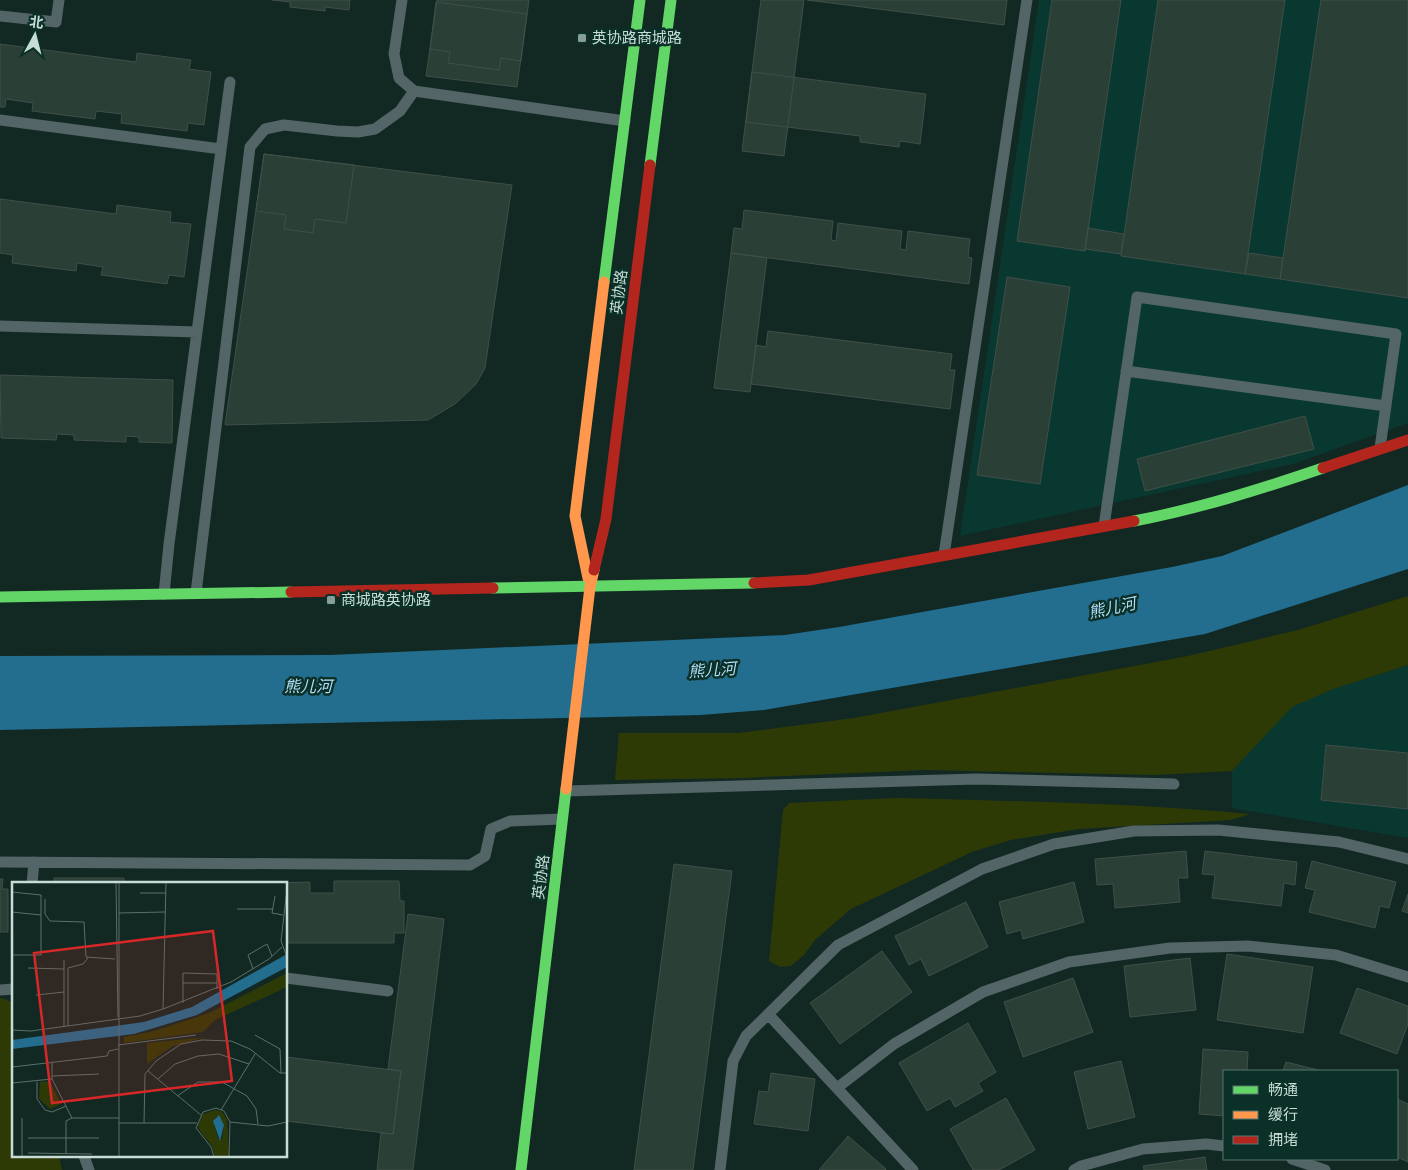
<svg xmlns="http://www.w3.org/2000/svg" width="1408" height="1170" viewBox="0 0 1408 1170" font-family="'Fira Sans Condensed','Noto Sans SC',sans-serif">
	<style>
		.built { fill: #093830 }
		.green { fill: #2e3a06 }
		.water { fill: #236d8f }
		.building { fill: #2a3f36; stroke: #404f49 }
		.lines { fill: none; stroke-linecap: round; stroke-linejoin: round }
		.lane { stroke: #536566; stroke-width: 11 }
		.fast { stroke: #63d668; stroke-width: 11 }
		.slow { stroke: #ff974d; stroke-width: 11 }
		.jam { stroke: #b3261e; stroke-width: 11 }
		.poi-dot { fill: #889d97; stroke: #0a3028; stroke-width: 2 }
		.labels { text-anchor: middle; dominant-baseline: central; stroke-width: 5; stroke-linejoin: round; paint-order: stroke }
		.poi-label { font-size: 15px; fill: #c8dcd6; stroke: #0a3028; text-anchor: start }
		.street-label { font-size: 15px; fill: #c8dcd6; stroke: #0a3028 }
		.water-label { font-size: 16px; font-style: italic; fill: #b2dff9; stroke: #0a3028 }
		.inset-road { fill: none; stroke: #5b706b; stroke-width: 1 }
		.view { fill: #d62828; fill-opacity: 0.15; stroke: #d62828; stroke-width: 2.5 }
		.inset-edge { fill: none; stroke: #c8dcd6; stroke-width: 2.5 }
	</style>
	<rect width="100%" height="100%" fill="#122823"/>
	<path class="built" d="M1039,0H1408V423L1293,464L960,536Z
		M1408,665V838L1232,808V771L1291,707L1333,689Z"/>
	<path class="green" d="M1408,596V665L1333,689L1292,707L1232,771L1155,775L924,770L741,778L615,780L619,733H738L854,718L1188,656L1298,630Z
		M897,798C1015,801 1132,803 1250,814L1231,820L1079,829L1011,840L972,852L851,909L815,940L804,955L791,966L780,967L769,961L783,810L789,803Z
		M0,998L5,999L14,1004V1156H59L62,1170H0Z"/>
	<path class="water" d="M1408,485V569L1205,634L764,710L701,715L0,730V656L330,655L785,635L839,627L1172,567L1222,556Z"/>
	<path class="building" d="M272,0H350L349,10L325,7V11L290,7V2Z
		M437,0H529L517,87L426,76Z
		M761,0H804L784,156L742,151Z
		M807,0H1007L1004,25Z
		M1052,0H1121L1085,251L1017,241Z
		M1158,0H1285L1245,274L1121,256Z
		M1321,0H1408V298L1280,279Z
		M436,2L527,14L521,61L501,58L499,70L448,63L450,52L430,49Z
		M0,44L136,62L137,53L191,60L189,69L211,72L204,125L188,123L187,131L121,123L122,114L96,111L95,119L32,111L33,103L6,99L5,107H0Z
		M752,72L926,94L920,144L900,141L899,147L860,142V136L746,122Z
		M264,154L354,165L346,223L315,219L313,233L284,229L286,215L256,211Z
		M264,154L512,185L485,368L476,384L455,404L428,420L225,425Z
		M0,199L116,214L117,205L171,212L170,222L191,224L184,277L169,275L167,284L101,275L103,267L77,263L76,271L12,263L13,255L0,253Z
		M744,210L833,221L831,240L836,241L838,223L902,231L900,249L906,250L908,231L970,239L968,257L972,258L969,284L731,253L734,228L742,229Z
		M1088,228L1124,234L1121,254L1085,249Z
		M731,253L767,258L750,392L714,388Z
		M1249,253L1283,258L1280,279L1245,274Z
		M1007,277L1070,287L1040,484L977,475Z
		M768,331L952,354L950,370H955L950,409L751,384L756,345L766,347Z
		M0,375L173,380L172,443L139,442V437L126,436V442L74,440V435L57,434L56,440L1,438Z
		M1305,416L1314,449L1145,491L1137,459Z
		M1326,745L1408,753V809L1321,800Z
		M1186,851L1188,878H1178L1180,902L1115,908L1113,884L1097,885L1095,859Z
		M1205,851L1297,862L1295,885L1284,883L1281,906L1212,898L1215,875L1202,874Z
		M1312,861L1396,882L1389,908L1380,906L1375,928L1309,912L1315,890L1305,888Z
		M674,864L732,871L693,1170H634Z
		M54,878H124V884H54Z
		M0,879H3L2,889H8V932H0Z
		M334,881H399L400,901H404V933H394V943H286V884H240L310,882V893H334Z
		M148,882H218V884H148Z
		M1074,882L1084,922L1023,939L1021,930L1007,934L999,902Z
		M1408,894V913L1402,911Z
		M966,902L988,947L929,976L921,959L909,965L895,936Z
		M408,914L444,919L413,1170H377L381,1133L393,1134L401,1071L388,1069Z
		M882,951L912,992L840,1044L810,1003Z
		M1227,954L1313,967L1303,1033L1217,1020Z
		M1190,958L1196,1010L1130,1017L1124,966Z
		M1073,978L1093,1032L1023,1057L1004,1002Z
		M1357,988L1408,1006V1024L1397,1054L1340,1033Z
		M968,1023L996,1072L978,1083L983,1091L955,1107L950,1098L927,1111L899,1063Z
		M1203,1049L1248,1052L1247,1071H1224V1116L1199,1114Z
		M286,1057L401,1071L393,1134L286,1121Z
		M1121,1061L1135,1117L1088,1129L1074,1072Z
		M1286,1062L1322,1071H1283Z
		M771,1073L815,1079L808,1131L754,1124L759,1091L768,1092Z
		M1006,1098L1035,1150L999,1170H973L950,1129Z
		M1397,1099L1408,1104V1162L1397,1157Z
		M848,1136L886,1169L885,1170H819Z
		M1205,1157L1207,1170H1144L1143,1166Z"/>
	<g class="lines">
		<path class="lane" d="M402,0L394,54L399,78L414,91L625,121
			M0,16L56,22L59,0
			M0,120L221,149
			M0,326L197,332
			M1126,371L1386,406
			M1104,526L1137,297L1396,334L1380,448
			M944,555L1027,0
			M196,593L250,147L265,129L284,125L337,131L358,132L375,129L400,111L414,91
			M164,594L169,544L230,82
			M566,791L976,779L1174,784
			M0,862L470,865L485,856L491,829L510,821L562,819
			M32,884L34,862
			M286,978L388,991
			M0,990L14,989
			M768,1014L913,1170
			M837,1088L894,1044L983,992L1069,962L1170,948L1248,946L1336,955L1408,977
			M84,1156L89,1170
			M1292,1159L1325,1170
			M720,1170L733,1061L746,1036L838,945L982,869L1054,844L1134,831L1218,830L1339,842L1408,859
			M1074,1170L1081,1166L1143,1149L1206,1144L1224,1146"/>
		<path class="fast" d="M650,165L671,0
			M604,282L640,0
			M1134,521C1198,509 1261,489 1323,468
			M493,588L754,583
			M0,597L291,592
			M521,1170L566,789"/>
		<path class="slow" d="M588,578L575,516L604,282
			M566,789L590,587L594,570"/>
		<path class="jam" d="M1323,468L1408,440
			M594,570L606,519L650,165
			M754,583L809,580L1134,521
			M291,592L493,588"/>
	</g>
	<g class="poi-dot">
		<rect x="577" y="33" width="10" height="10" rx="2.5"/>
		<rect x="326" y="595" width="10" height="10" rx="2.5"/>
	</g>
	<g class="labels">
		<g class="poi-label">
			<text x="592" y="38">英协路商城路</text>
			<text x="341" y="600">商城路英协路</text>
		</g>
		<g class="street-label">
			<text transform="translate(619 292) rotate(-83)">英协路</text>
			<text transform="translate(541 877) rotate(-83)">英协路</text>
		</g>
		<g class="water-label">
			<text transform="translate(1112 608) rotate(-12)">熊儿河</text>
			<text transform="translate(712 670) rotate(-4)">熊儿河</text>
			<text x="308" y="686">熊儿河</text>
		</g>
	</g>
	<g transform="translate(12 882)">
		<rect width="275" height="275" fill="#122823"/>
		<path d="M275,91V105L203,138L191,150L112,161V155L142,149L197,131ZM194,155L159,165L135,182V161ZM38,199L49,222L38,227L27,217L28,200ZM203,228L209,229L215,237L217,275H203L200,264L188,249L186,243L191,232ZM204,234L212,243L210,257H206L202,242Z" fill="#2e3a06" fill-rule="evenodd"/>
		<path d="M275,72V85L185,133L122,152L0,167V158L132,140L180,125ZM207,233L212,243L208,259L201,239Z" fill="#236d8f"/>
		<path class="inset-road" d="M104,0L106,135M275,7L269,59L275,75M0,10L29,13V73H0M128,11H154M263,14L260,31L271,33M33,17V32L38,39L72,40L74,75L103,77M225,27H261M0,30L29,33M107,31L153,30M16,86L52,87M241,87L236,73L255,62L260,74M171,101H205M24,113L52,110M171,121V91L205,92V107M151,127L154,0M52,144V78M56,144V86L71,82L76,76M0,148L19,149L128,134L151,127L219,100L257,77L270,65M243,153L268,167L269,191M106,163L184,153M40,181V197L60,236M0,185L95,174L97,169L106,167M136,189L189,233M40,194L87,192M146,197L163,182L186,174L207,172L237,182M25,200V217L33,228L40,230L54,224M0,201L40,197M165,214L186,200H210L235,214L244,227L246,242M209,228L243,172M10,236V275M218,240L256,244L275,240M107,241H185M132,241L133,192L144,179L169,162L190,158L219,159L238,167L268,191H275M16,256H87M16,271L80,272M54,272V239L60,236H107M107,275V0M202,275L199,265L184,246L191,230L204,226L212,229L218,240L217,275"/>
		<path class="view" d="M201,49L220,199L40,221L22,71Z"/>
		<rect width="275" height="275" class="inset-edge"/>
	</g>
	<rect x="1223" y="1070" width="175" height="90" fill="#0a3028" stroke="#56756e"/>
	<rect x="1233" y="1086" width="25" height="8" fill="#63d668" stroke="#56756e"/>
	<text x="1268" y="1095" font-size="15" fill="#c8dcd6">畅通</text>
	<rect x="1233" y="1111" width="25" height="8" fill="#ff974d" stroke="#56756e"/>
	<text x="1268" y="1120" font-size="15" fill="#c8dcd6">缓行</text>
	<rect x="1233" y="1136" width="25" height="8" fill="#b3261e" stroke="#56756e"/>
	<text x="1268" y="1145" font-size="15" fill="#c8dcd6">拥堵</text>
	<g transform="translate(35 35) rotate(7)" stroke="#0a3028" stroke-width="4" paint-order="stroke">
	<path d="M0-4L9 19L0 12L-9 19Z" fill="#c8dcd6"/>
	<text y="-8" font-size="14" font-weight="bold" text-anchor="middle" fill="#c8dcd6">北</text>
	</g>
</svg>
